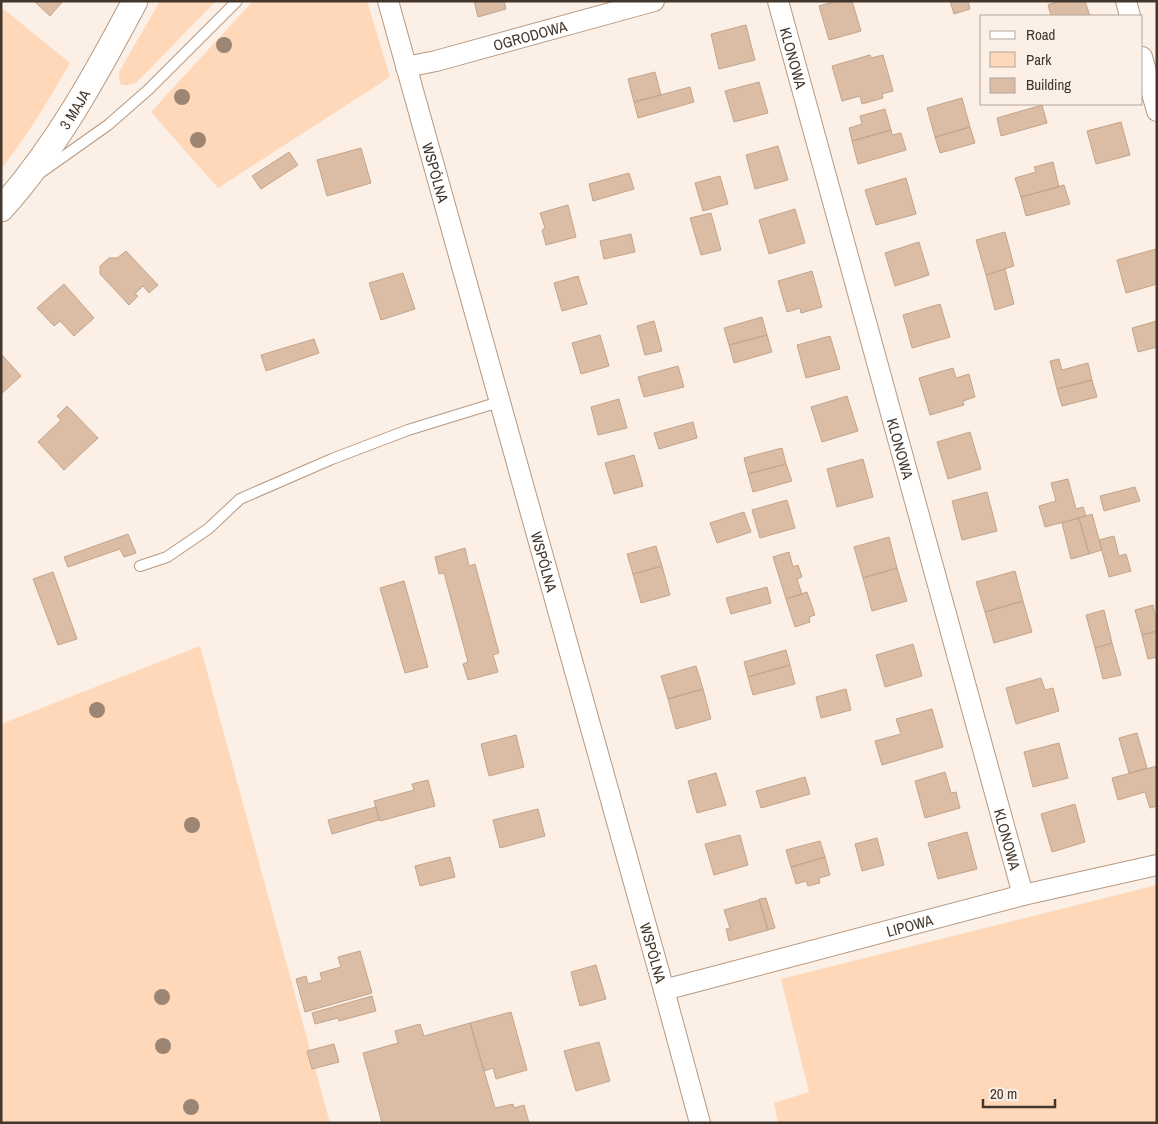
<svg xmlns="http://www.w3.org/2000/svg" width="1158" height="1124" viewBox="0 0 1158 1124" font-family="'Archivo Narrow',sans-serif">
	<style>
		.green { fill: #ffd8b9 }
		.building { fill: #dbbca4; stroke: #c3a58c }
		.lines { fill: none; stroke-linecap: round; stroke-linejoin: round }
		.service-casing { stroke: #b79981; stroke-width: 12 }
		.minor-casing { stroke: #b79981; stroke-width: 22 }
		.tertiary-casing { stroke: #b79981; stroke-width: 27 }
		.service { stroke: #fff; stroke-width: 10 }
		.minor { stroke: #fff; stroke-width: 20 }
		.tertiary { stroke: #fff; stroke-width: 25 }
		.tree { fill: #9c8572 }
		.labels { text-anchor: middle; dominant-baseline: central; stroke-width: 4; stroke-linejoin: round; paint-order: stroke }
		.street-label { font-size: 15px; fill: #43372d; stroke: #fcefe5 }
	</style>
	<rect width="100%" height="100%" fill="#fcefe5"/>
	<path class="green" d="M160,1H216L138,81C131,85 128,87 120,84L119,72Z
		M253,1H367L390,77L218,188L151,112Z
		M1,7L70,63C49,100 27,136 1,169Z
		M200,646L330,1123H1V724Z
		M1157,885V1123H778L774,1103L809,1092L781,979Z"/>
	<path class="building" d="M34,1H63L50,16Z
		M474,1H504L506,9L478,17Z
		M836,1H852L861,31L829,40L819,6Z
		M950,1H968L970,9L954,14Z
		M1059,1H1085L1090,16H1051L1048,5Z
		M746,25L755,60L719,69L711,34Z
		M870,55L871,58L883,55L893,91L882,94L883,98L862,104L860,96L842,101L832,66Z
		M655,72L661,95L634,102L628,79Z
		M759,82L768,113L734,122L725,91Z
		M690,87L694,102L638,118L634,102Z
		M962,98L970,127L935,137L927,108Z
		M1042,105L1047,123L1001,136L997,118Z
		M885,109L891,130L852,141L849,128L862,124L860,116Z
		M1121,122L1130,155L1096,164L1087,131Z
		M970,127L975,143L940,153L935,137Z
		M891,130L892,135L901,133L906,150L858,164L852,141Z
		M778,146L788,180L755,189L746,155Z
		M361,148L371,183L327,196L317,160Z
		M289,152L298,165L261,189L252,176Z
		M1053,162L1059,187L1021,197L1015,178L1036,172L1034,167Z
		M629,173L634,189L593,201L589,184Z
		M720,176L728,204L703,211L695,183Z
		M906,178L916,214L876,225L865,190Z
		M1064,185L1070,204L1026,216L1021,197Z
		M568,205L576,237L546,245L542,230L545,228L540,213Z
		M795,209L805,243L769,254L759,220Z
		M711,213L721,250L701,255L690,218Z
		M1005,232L1014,266L986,275L976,240Z
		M631,234L635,252L604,259L600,241Z
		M919,242L929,275L895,286L885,253Z
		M1156,249L1157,284L1126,293L1117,260Z
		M126,251L158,285L149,293L143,286L135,294L138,296L129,305L100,274V266L109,258H117Z
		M1005,269L1014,304L995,310L986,275Z
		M812,271L822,307L801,313L800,308L787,312L778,281Z
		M403,273L415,309L381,320L369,283Z
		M578,276L587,304L562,311L554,283Z
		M64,284L94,318L74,336L60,321L54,326L37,308Z
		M940,304L950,337L912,348L903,315Z
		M762,317L767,335L729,345L724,328Z
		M654,321L662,351L645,355L637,326Z
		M1157,321V347L1138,352L1132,328Z
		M600,335L609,366L581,374L572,343Z
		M767,335L772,352L734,363L729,345Z
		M830,336L840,369L806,378L797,345Z
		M314,339L319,353L266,371L261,355Z
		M2,355L21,376L1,394V357Z
		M1059,359L1062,370L1088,363L1092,380L1057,389L1050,361Z
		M678,366L684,387L644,397L638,377Z
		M953,368L956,378L969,374L975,397L963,401L964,405L930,415L919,378Z
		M1092,380L1097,397L1062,406L1057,389Z
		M847,396L858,431L822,442L811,407Z
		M619,399L627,428L598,435L591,407Z
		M67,406L98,438L64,470L38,442L61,420L57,416Z
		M693,422L697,438L659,449L654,433Z
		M970,432L981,469L948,479L937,442Z
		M782,448L786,464L748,474L744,458Z
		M634,455L643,486L614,494L605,463Z
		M863,459L873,497L837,507L827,469Z
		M786,464L792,481L753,492L748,474Z
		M1068,479L1076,509L1083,507L1086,516L1045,527L1039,506L1056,501L1051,483Z
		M1135,487L1140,501L1104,511L1100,496Z
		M987,492L997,531L962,540L952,501Z
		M787,500L795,528L760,538L752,510Z
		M744,512L751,532L717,543L710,523Z
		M1092,514L1102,550L1089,554L1079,518Z
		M1079,518L1089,554L1071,559L1062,523Z
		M128,534L136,553L124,557L120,549L68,567L64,557Z
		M1114,536L1119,556L1126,554L1131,571L1109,577L1099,540Z
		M889,537L897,568L863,578L854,547Z
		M656,546L662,566L633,574L627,554Z
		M465,548L469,566L475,564L499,653L493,655L498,672L468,680L463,664L468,662L444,573L439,574L435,557Z
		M789,552L793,567L798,565L802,577L797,579L802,594L786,599L773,557Z
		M662,566L670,595L641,603L633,574Z
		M897,568L907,601L872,611L863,578Z
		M1015,571L1023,601L985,612L976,582Z
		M53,572L77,639L58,645L33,579Z
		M404,581L428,667L405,673L380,588Z
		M767,587L771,603L731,614L726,598Z
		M807,592L815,615L809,617L810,622L795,627L786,599Z
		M1023,601L1032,632L994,643L985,612Z
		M1153,605L1155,615H1157V631L1142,635L1135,610Z
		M1104,610L1112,643L1095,648L1086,615Z
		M1157,631V657L1148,659L1142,635Z
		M1112,643L1121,675L1103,679L1095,648Z
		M913,644L922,676L885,687L876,655Z
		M786,650L790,665L748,677L744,662Z
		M790,665L795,684L753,695L748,677Z
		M696,666L703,689L668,699L661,676Z
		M1041,678L1045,690L1053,688L1059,711L1016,724L1006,688Z
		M703,689L711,719L676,729L668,699Z
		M846,689L851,710L821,718L816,697Z
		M932,709L943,747L882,765L875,741L901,734L896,719Z
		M1137,733L1147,768L1129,773L1119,738Z
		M516,735L524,767L489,776L481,744Z
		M1059,743L1068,778L1033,787L1024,752Z
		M1157,766V806L1150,808L1145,792L1118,800L1112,778Z
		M945,772L951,793L956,792L960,808L925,818L915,781Z
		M716,773L726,805L697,813L688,781Z
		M805,777L810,794L761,808L756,791Z
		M428,780L435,806L380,821L374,801L414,790L412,784Z
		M1075,804L1085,842L1052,852L1041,814Z
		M376,807L379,820L332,834L328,820Z
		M538,809L545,836L500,848L493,820Z
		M967,832L977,869L938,879L928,843Z
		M740,835L748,865L714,875L705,844Z
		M877,838L884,865L862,871L855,844Z
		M820,841L825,857L791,867L786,850Z
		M450,857L455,877L420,886L415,866Z
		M825,857L830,875L819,878L820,883L808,886L806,881L796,884L791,867Z
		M766,898L775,928L768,930L759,899Z
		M759,900L768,930L729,941L726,929L730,928L724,910Z
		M360,951L372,993L305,1012L296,979L306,976L308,984L322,980L320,973L341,967L338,957Z
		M596,965L606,999L580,1006L571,972Z
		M372,996L376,1011L339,1021L338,1018L315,1024L312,1013Z
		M511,1012L527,1070L496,1079L493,1068L484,1071L470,1023Z
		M470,1023L495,1108L513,1104L514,1108L524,1105L529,1123H382L363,1053L398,1043L395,1031L420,1024L424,1036Z
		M599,1042L610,1081L576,1091L564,1051Z
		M334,1044L339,1062L312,1069L307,1051Z"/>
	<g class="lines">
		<defs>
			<path id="service" d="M43,171L108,125L148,90L237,1
				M140,566L167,557L208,529L240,499L332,459L408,430L499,402"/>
			<g id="minor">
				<path id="s1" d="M388,1L664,990L700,1123"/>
				<path id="s2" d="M778,1L1023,895"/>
				<path d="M1126,1L1130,16"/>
				<path d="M1142,57L1157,111"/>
				<path id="s3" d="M406,67L436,61L654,1"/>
				<path id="s4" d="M664,990L1023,895L1157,865"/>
			</g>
			<g id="tertiary">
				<path id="s5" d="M1,209C56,148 97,73 135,1"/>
			</g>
		</defs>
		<use href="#service" class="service-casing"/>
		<use href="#minor" class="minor-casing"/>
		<use href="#tertiary" class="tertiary-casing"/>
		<use href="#service" class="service"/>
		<use href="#minor" class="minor"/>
		<use href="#tertiary" class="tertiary"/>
	</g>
	<g class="tree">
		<circle cx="224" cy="45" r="8"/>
		<circle cx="182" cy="97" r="8"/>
		<circle cx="198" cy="140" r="8"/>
		<circle cx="97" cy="710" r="8"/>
		<circle cx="192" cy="825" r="8"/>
		<circle cx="162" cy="997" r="8"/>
		<circle cx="163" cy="1046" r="8"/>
		<circle cx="191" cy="1107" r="8"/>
	</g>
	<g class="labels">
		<g class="street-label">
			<text stroke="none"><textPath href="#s3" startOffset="128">OGRODOWA</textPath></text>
			<text stroke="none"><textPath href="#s2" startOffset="59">KLONOWA</textPath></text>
			<text stroke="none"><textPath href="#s5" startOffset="124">3 MAJA</textPath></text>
			<text stroke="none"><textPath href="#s1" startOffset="178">WSPÓLNA</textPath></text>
			<text stroke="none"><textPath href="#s2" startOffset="464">KLONOWA</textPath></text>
			<text stroke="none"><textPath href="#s1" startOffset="582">WSPÓLNA</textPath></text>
			<text stroke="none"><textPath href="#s2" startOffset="869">KLONOWA</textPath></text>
			<text stroke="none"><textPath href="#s4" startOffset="254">LIPOWA</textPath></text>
			<text stroke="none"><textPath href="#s1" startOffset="988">WSPÓLNA</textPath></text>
		</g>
	</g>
	<rect width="1158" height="1124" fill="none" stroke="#43372d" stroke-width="5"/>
	<rect x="980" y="15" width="162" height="90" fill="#fcefe5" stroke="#b2a59b"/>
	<rect x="990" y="31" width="25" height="8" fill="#ffffff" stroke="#b2a59b"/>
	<text x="1026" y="40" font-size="15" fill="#43372d">Road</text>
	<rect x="990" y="52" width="25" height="15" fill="#ffd8b9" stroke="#b2a59b"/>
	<text x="1026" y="65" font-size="15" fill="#43372d">Park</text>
	<rect x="990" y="78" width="25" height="15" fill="#dbbca4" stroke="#b2a59b"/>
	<text x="1026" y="90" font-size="15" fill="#43372d">Building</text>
	<path d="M983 1099v8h72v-8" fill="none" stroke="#43372d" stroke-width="2.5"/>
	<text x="990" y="1099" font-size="15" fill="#43372d" stroke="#fcefe5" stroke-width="4" paint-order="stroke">20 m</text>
</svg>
